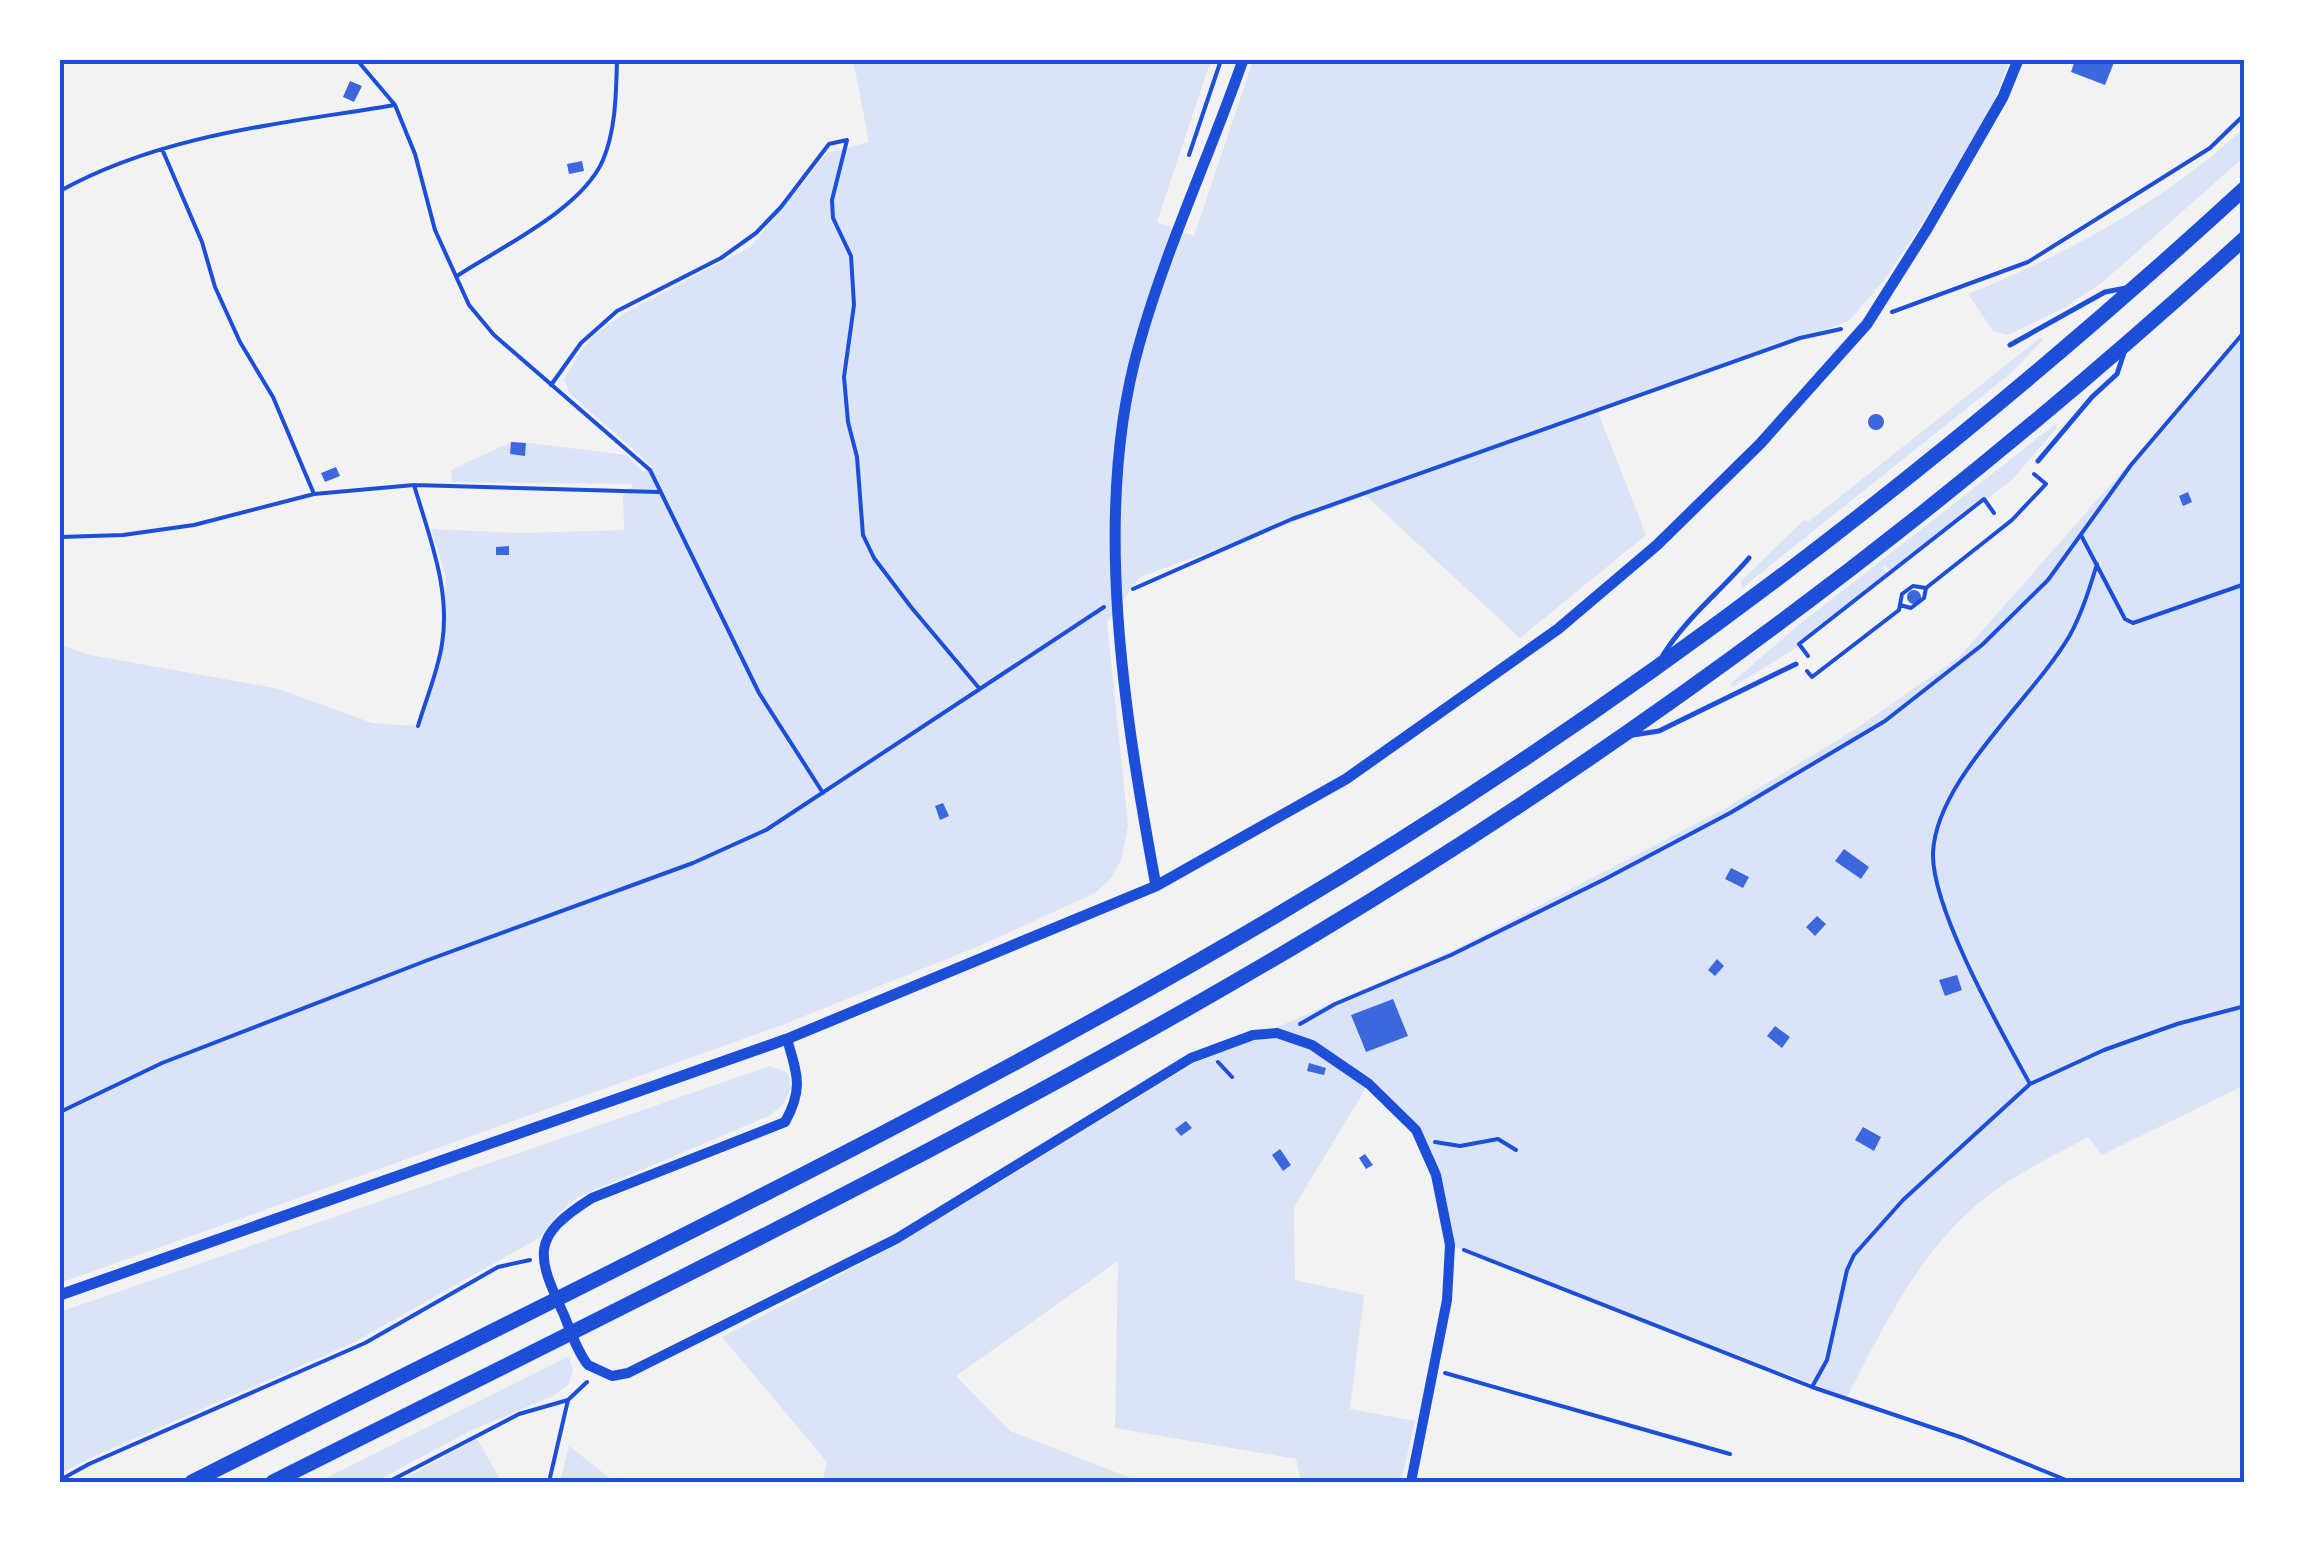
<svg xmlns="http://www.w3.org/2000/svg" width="2305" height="1542" viewBox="0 0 2305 1542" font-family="'Fira Sans',sans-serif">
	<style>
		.green { fill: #dbe4f7 }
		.building { fill: #3d67dc }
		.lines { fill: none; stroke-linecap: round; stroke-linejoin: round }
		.path { stroke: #1d4ed8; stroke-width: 4 }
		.service { stroke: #1d4ed8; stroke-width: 5 }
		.minor { stroke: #1d4ed8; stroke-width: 10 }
		.tertiary { stroke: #1d4ed8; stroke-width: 11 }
		.trunk { stroke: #1d4ed8; stroke-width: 15 }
		.neatline { fill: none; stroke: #1d4ed8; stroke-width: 4 }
	</style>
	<rect width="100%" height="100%" fill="#f2f2f2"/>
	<path class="green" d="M853,60H1211L1157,222L1194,236L1253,60H2010L1993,104L1917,232L1884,280L1849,321L1598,412L1646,535L1520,638L1366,496L1140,577L1107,622L1128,825L1122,858L1111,878L1095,893L977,947L782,1025L60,1283V645L90,655L279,689L372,723L418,726L442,643L446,577L431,529L521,533L624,530L623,495L634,484L452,482L451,470L513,441L627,455L643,472L652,466L570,394L564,380L577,356L593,336L623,314L751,246L827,153L869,142Z
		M2245,127V156L2103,282L2064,308L2008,335L1993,331L1968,294C2067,254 2167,200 2245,127Z
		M2245,332V1085L2102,1155L2088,1137C2059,1153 2028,1168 2000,1187C1926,1237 1887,1320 1847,1397L1451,1245L1447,1218L1416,1129L1369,1083L1294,1207L1295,1280L1364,1295L1350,1409L1415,1421L1401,1482H1301L1296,1459L1115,1428L1118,1261L956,1376L1010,1431L1141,1482H822L827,1462L722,1337L895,1246L1191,1065L1460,947L1726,808L1854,730L1959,657Z
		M2040,338L2044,339L2011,373L1742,588L1741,581L1804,520L1808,522Z
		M2057,423L2056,429L2012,480L1986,500L1983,498L1890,570L1885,565L1882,568L1887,573L1798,642L1799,646L1734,686L1729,685L1795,628Z
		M770,1066L788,1073L791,1088L784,1103L769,1116L578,1197L556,1216L539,1238L351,1344L88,1459L60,1474V1312Z
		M569,1356L573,1371L568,1385L551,1397L470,1431L375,1482H318Z
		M477,1439L502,1482H398Z
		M569,1446L615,1482H560Z"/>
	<path class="building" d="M2075,60H2115L2105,85L2071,72Z
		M350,81L362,86L354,102L343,97Z
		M582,161L584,171L569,174L567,164Z
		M1868 422a8 8 0 1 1 16 0a8 8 0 1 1-16 0Z
		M511,442L526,443L525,456L510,454Z
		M336,467L340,476L325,482L321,473Z
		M2188,492L2192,502L2183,506L2179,496Z
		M509,546V555H496V547Z
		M1907 597a7 7 0 1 1 14 0a7 7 0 1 1-14 0Z
		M943,803L949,816L940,820L935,806Z
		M1844,849L1869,867L1861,879L1835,861Z
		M1731,868L1749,877L1743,888L1725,879Z
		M1817,916L1826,924L1815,936L1806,927Z
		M1717,959L1724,966L1715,976L1708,970Z
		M1957,975L1962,990L1945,996L1939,980Z
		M1393,999L1408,1036L1366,1052L1351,1015Z
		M1775,1026L1790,1037L1782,1048L1767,1036Z
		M1309,1063L1326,1068L1324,1075L1307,1071Z
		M1186,1121L1192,1128L1181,1136L1175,1129Z
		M1863,1127L1881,1137L1874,1151L1855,1140Z
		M1280,1149L1291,1165L1283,1171L1272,1155Z
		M1365,1154L1373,1165L1366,1169L1359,1158Z"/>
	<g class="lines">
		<path class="path" d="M357,60L395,105L415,154L435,230L469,305L494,335L650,470L759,693L823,793
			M162,149L202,242L215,287L240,342L273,397L314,494
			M1189,155L1221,60
			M60,191C162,134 281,124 395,105
			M457,276C501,247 582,209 603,160C616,129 616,93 617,60
			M1892,312L2028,262L2210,148L2245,114
			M551,385L581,343L617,311L721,258L756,233L781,207L829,144L847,140L832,200L833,218L851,256L854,305L844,377L848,422L857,457L863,535L874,558L911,607L979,688
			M414,485C429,536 451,590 442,644C438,671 426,699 418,726
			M60,537L123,535L194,525L314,494L414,485L658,492
			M2082,537L2125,619L2133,623L2245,584
			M1133,589L1292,519L1800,338L1841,329
			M1900,605L1911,608L1924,598L1926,588
			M1808,656L1799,644L1984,499L1994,513
			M1807,671L1812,677L1899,610L1902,594L1913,586L1926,588L2012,520L2046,484L2034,474
			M1300,1024L1335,1004L1451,955L1605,879L1730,813L1885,721L1982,645L2048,580L2131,465L2245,331
			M1218,1062L1232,1077
			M2030,1084C2002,1033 1931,908 1933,853C1936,779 2033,699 2070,635C2082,613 2090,587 2097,564
			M60,1112L162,1063L428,960L693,863L766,830L1104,607
			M1435,1142L1460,1146L1498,1139L1516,1150
			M1464,1250L1812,1387L1963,1438L2071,1482
			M1445,1373L1730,1454
			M1812,1387L1827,1360L1847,1270L1854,1255L1903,1200L2030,1084L2104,1050L2177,1024L2245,1006
			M60,1480L89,1464L365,1343L498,1267L530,1260
			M388,1482L519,1414L568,1400L587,1382
			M549,1482L568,1400"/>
		<path class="service" d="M2010,345L2105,292L2126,288
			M2038,461L2092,397L2117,374L2124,353
			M1663,655C1686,618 1721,591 1749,558
			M1633,735L1659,731L1796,664"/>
		<path class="minor" d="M787,1039C797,1074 804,1088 785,1122L592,1198C530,1237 536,1254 564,1315C571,1332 577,1351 588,1365L612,1376L628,1373L896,1239L1191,1058L1253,1035L1277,1033L1312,1045L1369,1084L1416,1130L1436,1175L1450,1245L1447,1300L1411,1482"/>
		<path class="tertiary" d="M1156,886C1125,718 1091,512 1139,345C1166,248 1210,155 1243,60
			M60,1295L787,1039L1156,886L1346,779L1558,629L1657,545L1760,444L1867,324L1927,229L2003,97L2018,60"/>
		<path class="trunk" d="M192,1482C556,1297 926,1123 1277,915C1625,709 1948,461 2245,188
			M273,1482C623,1306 978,1136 1314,935C1646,736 1960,498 2245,238"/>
	</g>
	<rect width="2305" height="1542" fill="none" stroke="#ffffff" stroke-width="125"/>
	<rect x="62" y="62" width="2180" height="1418" class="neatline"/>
</svg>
